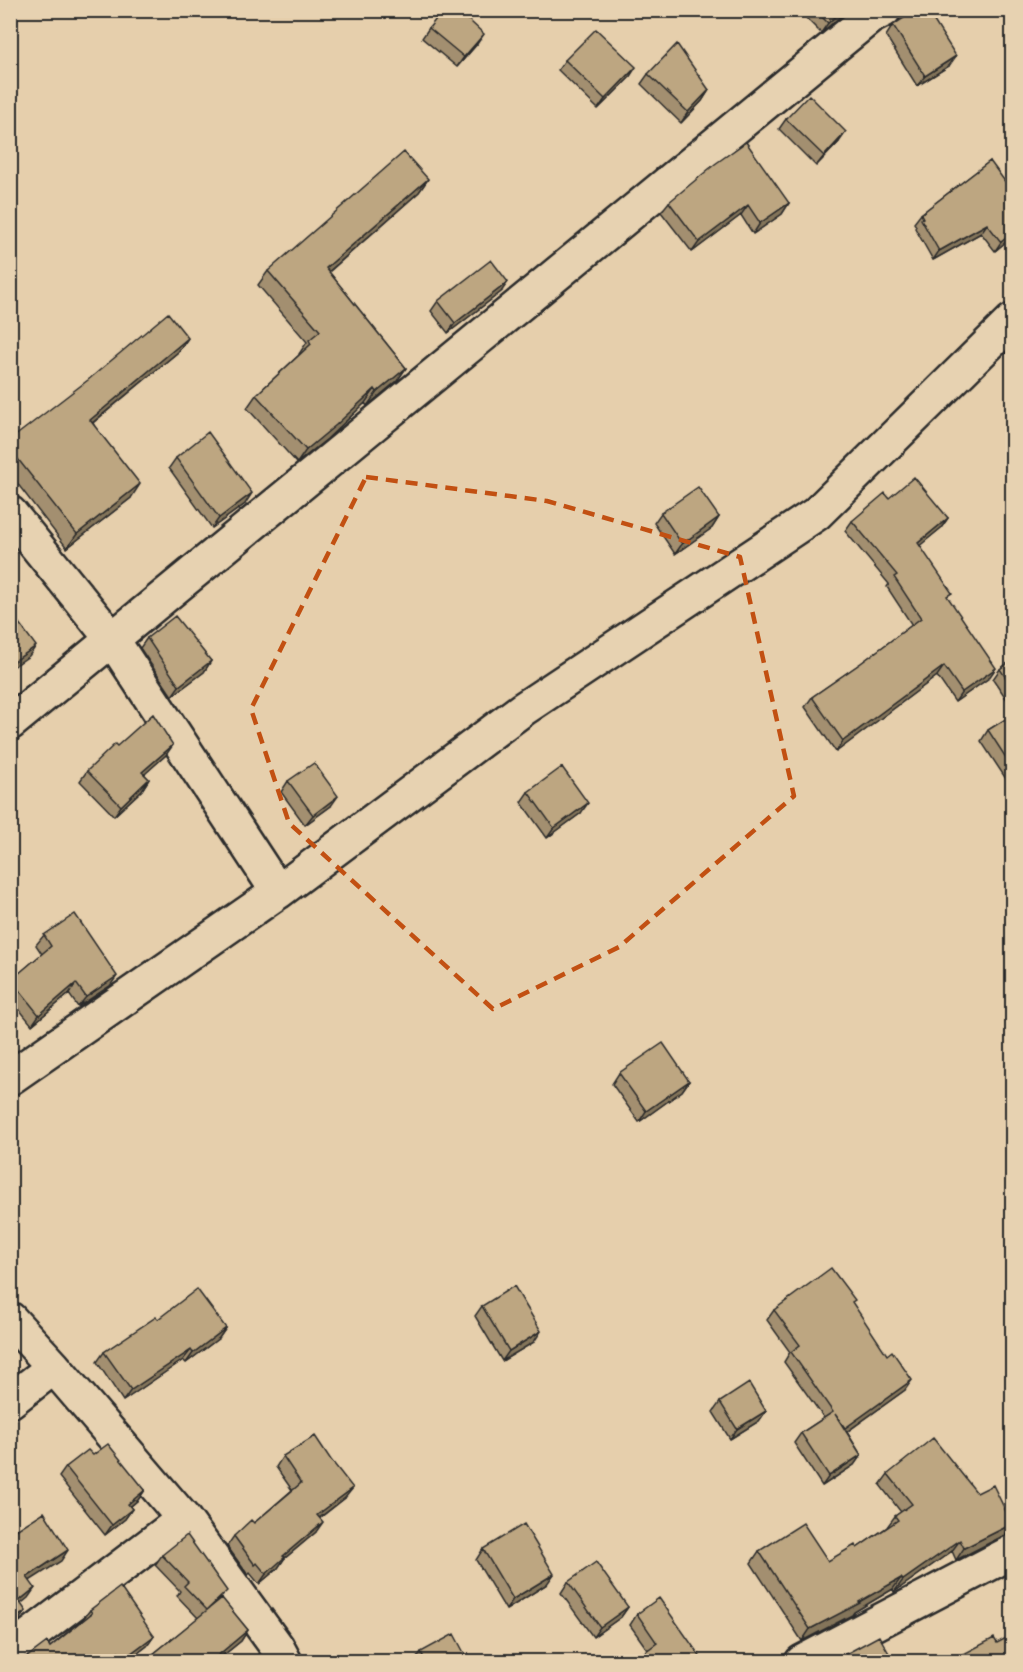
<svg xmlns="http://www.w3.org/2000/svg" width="1023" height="1672" viewBox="0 0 1023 1672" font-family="Delius,sans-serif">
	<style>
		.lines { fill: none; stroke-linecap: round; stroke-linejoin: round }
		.minor-casing { stroke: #2b2b2b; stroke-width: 38 }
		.minor { stroke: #e7d2b1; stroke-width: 33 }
		.wall { fill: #a38f6f; stroke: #2b2b2b; stroke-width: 1.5 }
		.shaded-wall { fill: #84745a; stroke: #2b2b2b; stroke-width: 1.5 }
		.building { fill: #bda681; stroke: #2b2b2b; stroke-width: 1.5 }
		.marked { fill: none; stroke: #c25012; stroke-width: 4.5; stroke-dasharray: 12 8; stroke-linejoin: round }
	</style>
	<rect width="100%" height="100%" fill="#e6cfac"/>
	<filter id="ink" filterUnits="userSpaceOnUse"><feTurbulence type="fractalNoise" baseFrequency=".0167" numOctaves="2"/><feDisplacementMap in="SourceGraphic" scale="12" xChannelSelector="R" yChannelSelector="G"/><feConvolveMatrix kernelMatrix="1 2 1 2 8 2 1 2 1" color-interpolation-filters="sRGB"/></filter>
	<g filter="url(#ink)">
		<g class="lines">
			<defs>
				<path id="minor" d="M10,513L112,639L278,892
					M10,723L870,17L884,10
					M10,1078L278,892L523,709L816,514L1012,321
					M10,1319L54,1367L184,1519L277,1647L285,1662
					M10,1401L54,1367
					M10,1651L184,1519
					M802,1662L1012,1552"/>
			</defs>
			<use href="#minor" class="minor-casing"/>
			<use href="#minor" class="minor"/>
		</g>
		<path class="wall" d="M798,10H848L821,33Z
			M893,25L949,66L917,86L886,36Z
			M429,28L477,44L457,67L422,38Z
			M565,60L629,78L598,109L558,70Z
			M648,74L709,90L702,101L681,123L641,84Z
			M786,119L839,142L816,166L779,129Z
			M990,161L1012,237L995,251L981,233L933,260L915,228L916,226L914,223L921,214Z
			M428,179L419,192L329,272L406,368L397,381L367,406L365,403L327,439L297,463L247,408L256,395L299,355V354L307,342L258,285L268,271Z
			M669,202L789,203L782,214L753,234L741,215L692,252L661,212Z
			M501,292L448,333L431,311L438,301Z
			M188,338L178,352L93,423L131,498L67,548L10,474V440Z
			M176,458L245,504L212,528L169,468Z
			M889,498L948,518L941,528L920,545L989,678L955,702L937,676L836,752L805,707L812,697L861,663L912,625L887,587L889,584L845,531L852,521Z
			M661,513L719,517L712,528L675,554L654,523Z
			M147,638L211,661L204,672L172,696L140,648Z
			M1012,660V707L993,679L1000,669Z
			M1012,715V788L981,741L988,730Z
			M117,746L166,755L144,774L149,779L142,790L114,816L80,781L87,771Z
			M288,781L331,806L305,825L281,792Z
			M528,792L581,813L547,838L521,802Z
			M44,935L110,986L78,1007L69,994L32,1025L10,998V981L42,954L36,945Z
			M619,1073L689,1081L682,1091L639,1122L612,1084Z
			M852,1303L905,1390L847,1432L861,1455L854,1465L822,1486L794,1443L801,1433L824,1418L784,1362L790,1352L767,1320L774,1310Z
			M482,1306L534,1342L502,1361L475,1316Z
			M158,1319L226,1328L219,1338L186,1363L183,1360L123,1401L97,1362L104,1352Z
			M720,1402L766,1411L759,1421L730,1439L713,1412Z
			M93,1455L145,1490L138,1500L130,1507L132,1509L125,1519L105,1535L59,1477L66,1467Z
			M283,1456L345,1498L320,1518L316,1532L284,1559L278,1568L259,1584L250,1573L248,1575L227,1546L234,1536L254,1523L292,1490L276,1467Z
			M888,1474L977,1493L1012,1524L1005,1535L956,1560L952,1551L894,1592L893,1589L854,1612L852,1615L802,1641L751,1563L759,1551L828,1561L857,1548L887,1527L895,1516L901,1512L880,1485Z
			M483,1549L547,1584L506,1610L476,1560Z
			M162,1555L222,1599L248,1630L241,1641L215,1662H148L152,1655L198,1618L177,1596L180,1591L155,1565Z
			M568,1582L628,1607L621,1617L593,1637L561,1593Z
			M90,1610L154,1636L147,1646L126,1662L18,1660L50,1647L83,1619Z
			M637,1614L704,1662L647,1649L630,1625Z
			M997,1643L1012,1662H955L958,1657Z
			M421,1652L469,1662H414Z"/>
		<path class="shaded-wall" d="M843,10H848L821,33L828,23Z
			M484,34L477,44L457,67L464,57Z
			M956,56L949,66L917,86L925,76Z
			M636,67L629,78L598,109L605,99Z
			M709,90L702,101L681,123L688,112Z
			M846,132L839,142L816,166L824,156Z
			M428,179L419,192L317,282L326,268Z
			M789,203L782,214L753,234L760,223Z
			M748,205L741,215L692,252L699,242Z
			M987,224L981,233L933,260L939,251Z
			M1012,233V237L995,251L1001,242Z
			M508,282L501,292L448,333L455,323Z
			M188,338L178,352L80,433L90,420Z
			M406,368L397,381L367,406L377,392Z
			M375,389L365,403L327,439L297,463L306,450Z
			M140,484L131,498L67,548L77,534Z
			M252,493L245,504L212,528L219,518Z
			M719,517L712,528L675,554L682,544Z
			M948,518L941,528L911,553L918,543Z
			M36,646L29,656L10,669V664Z
			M211,661L204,672L172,696L179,686Z
			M944,666L937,676L836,752L843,741Z
			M996,668L989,678L955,702L962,692Z
			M173,745L166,755L135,783L142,772Z
			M149,779L142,790L114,816L121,806Z
			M338,796L331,806L305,825L313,815Z
			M588,803L581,813L547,838L554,828Z
			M117,976L110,986L78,1007L86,997Z
			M76,983L69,994L32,1025L39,1015Z
			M689,1081L682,1091L639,1122L646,1111Z
			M226,1328L219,1338L186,1363L193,1353Z
			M541,1331L534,1342L502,1361L509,1351Z
			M191,1350L183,1360L123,1401L131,1390Z
			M912,1380L905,1390L838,1438L845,1428Z
			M766,1411L759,1421L730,1439L737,1429Z
			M861,1455L854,1465L822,1486L829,1476Z
			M353,1488L345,1498L310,1525L317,1515Z
			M145,1490L138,1500L121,1514L128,1504Z
			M132,1509L125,1519L105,1535L112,1525Z
			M323,1522L316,1532L284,1559L278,1568L259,1584L266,1574L283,1556Z
			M1012,1524L1005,1535L956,1560L964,1548Z
			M960,1540L952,1551L894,1592L903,1580Z
			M68,1550L61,1561L20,1587L27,1577Z
			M554,1574L547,1584L506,1610L513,1599Z
			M901,1578L893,1589L854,1612L852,1615L802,1641L810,1629Z
			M35,1588L28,1598L12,1611L19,1601Z
			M628,1607L621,1617L593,1637L600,1627Z
			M26,1611L18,1621L10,1627V1622Z
			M248,1630L241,1641L215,1662H210Z
			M154,1636L147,1646L126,1662H121L123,1659Z
			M118,1652L111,1661L105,1662Z"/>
		<path class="building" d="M443,10H458L484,34L464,57L429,28Z
			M815,10H843L828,23Z
			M916,10H927L956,56L925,76L893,25Z
			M596,29L636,67L605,99L565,60Z
			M677,44L709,90L688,112L648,74Z
			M809,95L846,132L824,156L786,119Z
			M746,142L789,203L760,223L748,205L699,242L669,202L715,164Z
			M404,152L428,179L326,268L406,368L377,392L375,389L336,425L306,450L256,395L311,344L309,340L320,331L268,271Z
			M990,161L1012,191V233L1001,242L987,224L939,251L921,219L923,218L921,214Z
			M491,260L508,282L455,323L438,301Z
			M168,313L188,338L90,420L140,484L77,534L10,449V440L88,380Z
			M208,432L252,493L219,518L176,458Z
			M914,477L948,518L918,543L952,593L947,596L996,668L962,692L944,666L843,741L812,697L861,663L921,618L894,577L897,575L852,521L885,493L889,498Z
			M698,487L719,517L682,544L661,513Z
			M10,611L36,646L10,664Z
			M175,616L211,661L179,686L147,638Z
			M1012,660V687L1000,669Z
			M153,714L173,745L142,772L149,779L121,806L87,771L115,744L117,746Z
			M1012,715V767L988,730Z
			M314,763L338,796L313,815L288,781Z
			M562,767L588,803L554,828L528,792Z
			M75,914L117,976L86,997L76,983L39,1015L11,980L51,946L44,935Z
			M663,1043L689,1081L646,1111L619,1073Z
			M831,1268L855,1300L852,1302L887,1355L892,1351L912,1380L845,1428L835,1414L861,1455L829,1476L801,1433L833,1412L791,1352L800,1345L774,1310Z
			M514,1286L541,1331L509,1351L482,1306Z
			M197,1289L226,1328L193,1353L191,1350L131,1390L104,1352L156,1317L158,1319Z
			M749,1383L766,1411L737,1429L720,1402Z
			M315,1436L331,1460L353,1488L317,1515L323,1522L283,1556L285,1557L266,1574L257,1563L255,1565L234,1536L251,1520L254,1523L301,1483L283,1456Z
			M933,1438L977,1493L993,1485L1012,1524L964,1548L960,1540L903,1580L901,1578L859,1602L860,1603L810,1629L759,1551L803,1523L828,1561L855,1545L857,1548L898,1520L895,1516L912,1504L888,1474Z
			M108,1444L145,1490L128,1504L132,1509L112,1525L66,1467L88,1450L93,1455Z
			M44,1512L68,1550L27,1577L35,1588L19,1601L26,1611L10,1622V1534Z
			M524,1524L554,1574L513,1599L483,1549Z
			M187,1535L227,1591L207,1610L184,1586L188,1582L162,1555Z
			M596,1562L628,1607L600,1627L568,1582Z
			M120,1587L154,1636L123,1659L118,1652L105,1662H10V1659L18,1660L27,1657L47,1642L50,1647L92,1613L90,1610Z
			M222,1598L248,1630L210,1662H156L152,1655Z
			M659,1598L704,1662H631L657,1643L637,1614Z
			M454,1634L469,1662H426L421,1652Z
			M1012,1635V1662H961L958,1657L994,1638L997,1643Z
			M879,1636L894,1662H831Z"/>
	</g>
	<path class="marked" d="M366,477L547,501L740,557L794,796L619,947L493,1009L289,823L251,709Z"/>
	<rect width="1023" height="1672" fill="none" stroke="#e7d2b1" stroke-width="36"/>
	<rect x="18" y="18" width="987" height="1636" fill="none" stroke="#2b2b2b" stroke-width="2" filter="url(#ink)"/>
</svg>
